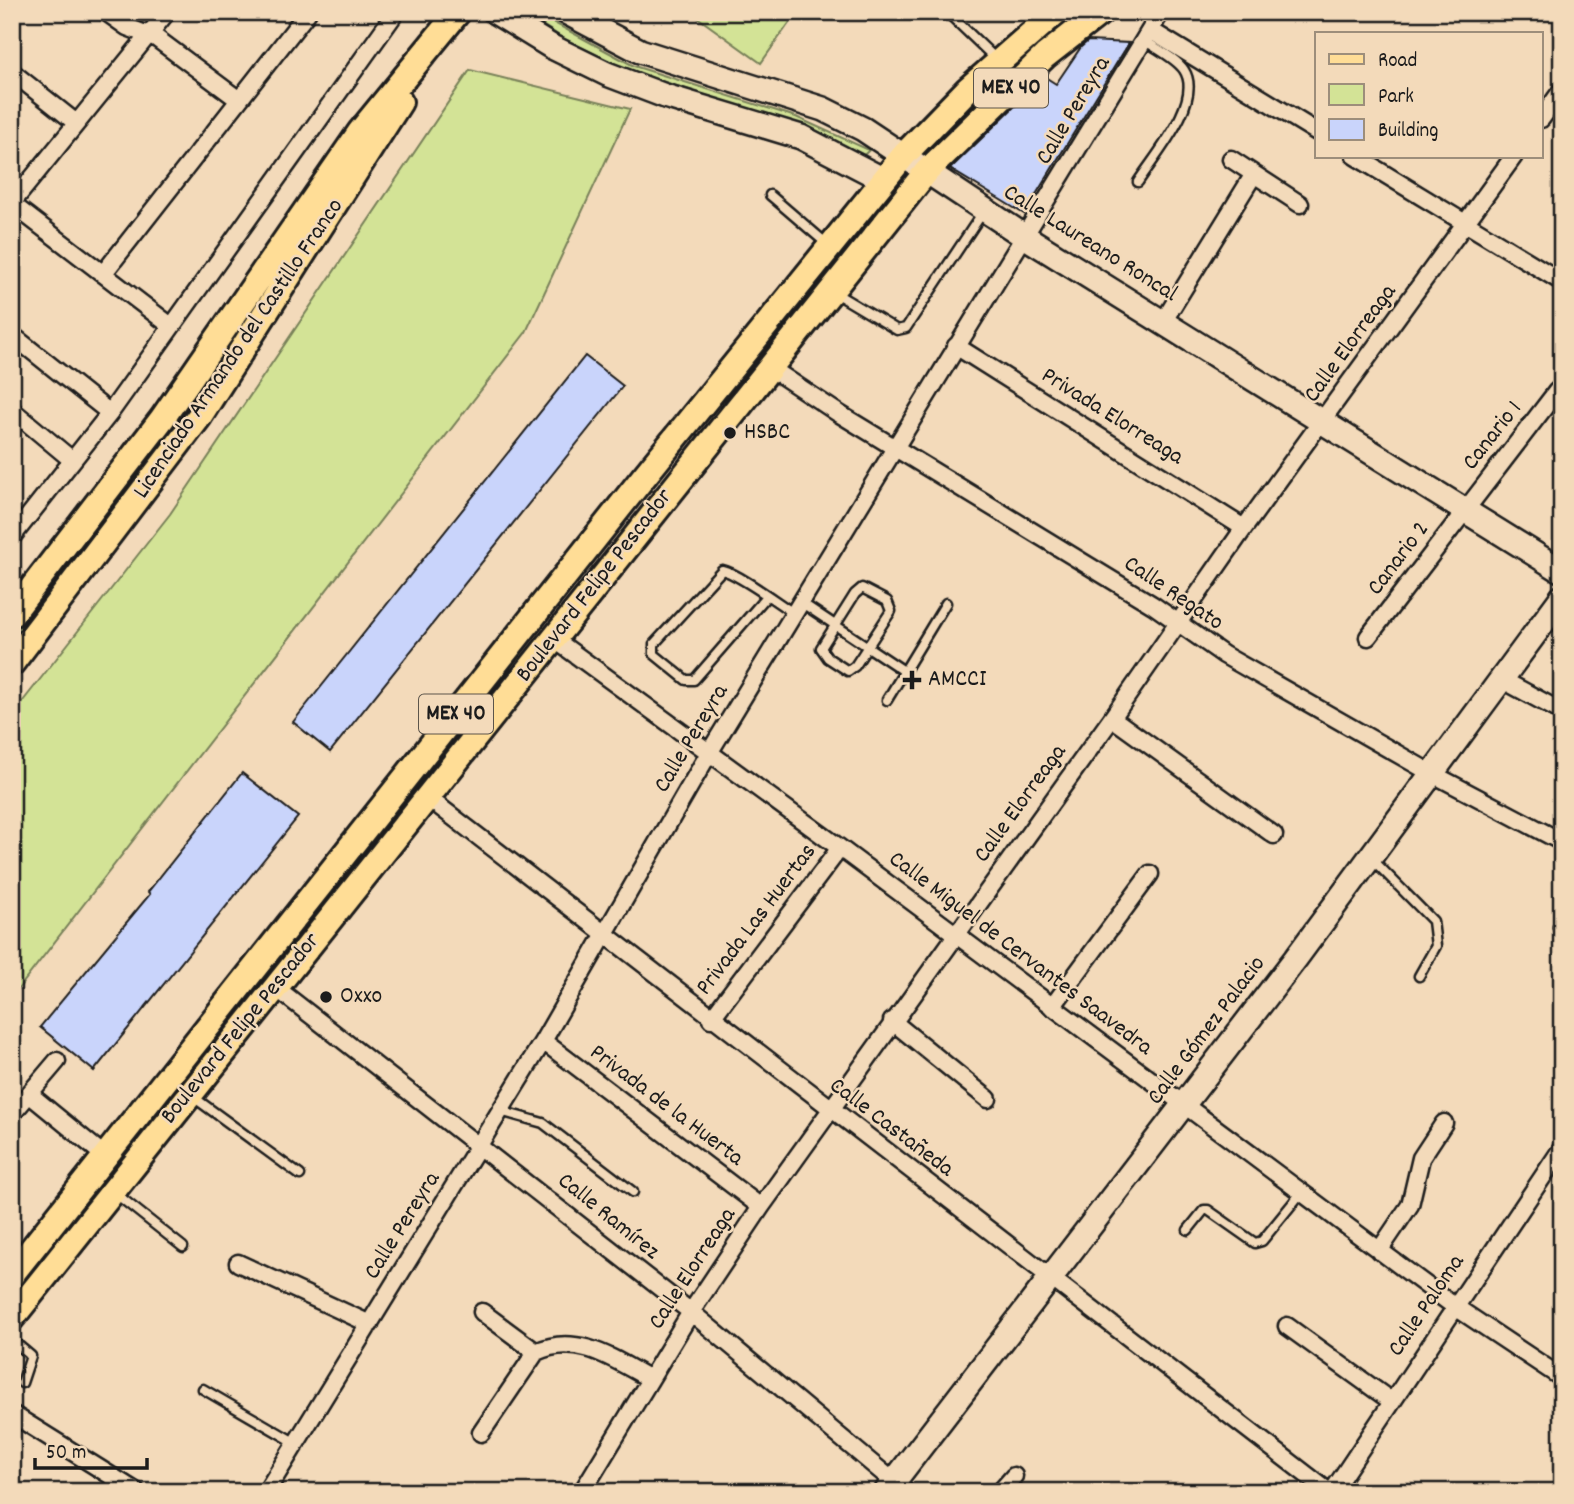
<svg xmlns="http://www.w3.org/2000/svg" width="1574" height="1504" viewBox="0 0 1574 1504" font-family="Dekko,sans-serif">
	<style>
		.green { fill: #d3e396; stroke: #788059; stroke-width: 2 }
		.building { fill: #c9d4fb; stroke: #1c1c1c; stroke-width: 2 }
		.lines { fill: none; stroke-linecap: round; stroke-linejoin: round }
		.lane-casing { stroke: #1c1c1c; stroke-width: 13 }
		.street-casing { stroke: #1c1c1c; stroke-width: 21 }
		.secondary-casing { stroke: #1c1c1c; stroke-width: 28 }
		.primary-casing { stroke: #1c1c1c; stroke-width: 30 }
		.lane { stroke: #f3daba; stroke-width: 8 }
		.street { stroke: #f3daba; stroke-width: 16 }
		.secondary { stroke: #f3daba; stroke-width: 23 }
		.primary { stroke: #ffdd96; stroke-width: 24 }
		.poi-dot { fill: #1c1c1c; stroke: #f3daba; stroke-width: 2.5 }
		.labels { text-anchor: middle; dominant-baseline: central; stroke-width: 5; stroke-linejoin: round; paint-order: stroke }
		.shield { fill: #f3daba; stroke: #5c554b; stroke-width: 2 }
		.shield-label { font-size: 23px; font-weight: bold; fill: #1c1c1c }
		.street-label { font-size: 24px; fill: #1c1c1c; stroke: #f3daba }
		.poi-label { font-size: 24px; fill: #1c1c1c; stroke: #f3daba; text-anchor: start }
	</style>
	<rect width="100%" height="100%" fill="#f3daba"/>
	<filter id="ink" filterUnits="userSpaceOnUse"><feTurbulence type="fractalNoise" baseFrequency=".0143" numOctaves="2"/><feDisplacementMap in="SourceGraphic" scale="14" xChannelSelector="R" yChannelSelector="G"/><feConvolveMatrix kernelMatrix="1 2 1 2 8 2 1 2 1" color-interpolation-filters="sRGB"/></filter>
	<g filter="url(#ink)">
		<path class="green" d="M522,12H534L634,66L796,117L869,150L864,155L796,125L628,70L566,40Z
			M690,12H797L761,63Z
			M470,70L630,109L526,332L12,997V715L170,514Z
			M256,304L160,448L12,642V625L248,305Z"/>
		<path class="building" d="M1088,41L1129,43L1024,214L950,169L1045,77L1056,84L1081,47Z
			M585,356L623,386L330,752L293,722Z
			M242,773L298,817L94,1071L40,1027L150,894L148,892Z"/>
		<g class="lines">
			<defs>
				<path id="lane" d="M947,12L998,61
					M1138,182C1154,157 1204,100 1184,70C1176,58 1155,48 1144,40
					M770,195L827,244
					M835,293L897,330L906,328L983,212
					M862,588L887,601L891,611L855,666L848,671L828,658L821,648L855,594Z
					M767,596L694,680H686L654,654V644L722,570C738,573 779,604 795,614
					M802,603L904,671
					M887,700L946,603
					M1372,859L1433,921L1436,946L1419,976
					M1558,927L1562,930
					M192,1096L300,1175
					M500,1111L543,1123L633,1192
					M115,1193L183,1247
					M1188,1230L1204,1210H1208L1255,1243L1262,1241L1301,1193
					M12,1340L31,1356L22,1383
					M203,1389L296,1443"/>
				<path id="street" d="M106,12L127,27L156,38L239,100
					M1150,30L1317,132
					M12,72L75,122
					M1541,119L1562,90
					M1355,156L1562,282
					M1231,159L1300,204
					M12,203L167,12
					M12,204L171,326
					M103,274L308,12
					M1163,322L1254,174
					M12,335L110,413
					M956,346L1244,528
					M769,367L838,413L1153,605L1224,655L1431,773L1562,842
					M12,410L72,460
					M12,537L110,413L396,12
					M1368,637L1557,391
					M554,639L840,848L1454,1306L1562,1378
					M1501,679L1562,712
					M1112,718L1274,835
					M427,797L1329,1492
					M275,987L691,1312L906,1492
					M1052,1007L1150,874
					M711,1019L840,848
					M892,1021L988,1099
					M543,1041L761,1207
					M29,1094L106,1157
					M12,1114L57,1061
					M1379,1251L1410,1205L1421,1158L1444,1123
					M238,1263L370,1324
					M482,1312L536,1352
					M1287,1326L1391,1401
					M12,1414L137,1492
					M481,1433L536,1352C577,1332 615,1360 650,1379
					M266,1492L543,1041L709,753L1161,12
					M582,1492L691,1312L761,1207L1112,718L1244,528L1514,156
					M1000,1492L1014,1476
					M1332,1492L1562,1148"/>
				<path id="secondary" d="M495,12L552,47L607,74L665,96L801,137L884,180
					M566,12L640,51L823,109L863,129L1024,236L1562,571
					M886,1492L1296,958L1562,597"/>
				<path id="primary" d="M12,614L162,419L360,132L458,12
					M12,663L199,417L400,102
					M12,1274L642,479L904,155L968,89L1056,12
					M12,1318L927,171L1045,56L1101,12"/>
			</defs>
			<use href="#lane" class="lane-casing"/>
			<use href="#street" class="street-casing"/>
			<use href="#secondary" class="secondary-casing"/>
			<use href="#primary" class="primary-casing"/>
			<use href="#lane" class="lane"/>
			<use href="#street" class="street"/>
			<use href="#secondary" class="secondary"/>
			<use href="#primary" class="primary"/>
		</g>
	</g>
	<g class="poi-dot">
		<circle cx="730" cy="433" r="7"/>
		<path d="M908.5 669.5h7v7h7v7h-7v7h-7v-7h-7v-7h7z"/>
		<circle cx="326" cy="997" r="7"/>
	</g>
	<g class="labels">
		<g class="shield">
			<rect x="974" y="68.5" width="74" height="39" rx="5"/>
			<rect x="419" y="694.5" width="74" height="39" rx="5"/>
		</g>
		<g class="shield-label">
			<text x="1011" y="88">MEX 40</text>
			<text x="456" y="714">MEX 40</text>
		</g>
		<g class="street-label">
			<text transform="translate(1074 111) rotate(-59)">Calle Pereyra</text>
			<text transform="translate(1090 244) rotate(32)">Calle Laureano Roncal</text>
			<text transform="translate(1351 344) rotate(-54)">Calle Elorreaga</text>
			<text transform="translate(239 349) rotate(-56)">Licenciado Armando del Castillo Franco</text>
			<text transform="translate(1112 417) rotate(32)">Privada Elorreaga</text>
			<text transform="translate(1493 436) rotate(-52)">Canario 1</text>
			<text transform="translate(1399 559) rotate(-53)">Canario 2</text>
			<text transform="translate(595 586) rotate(-52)">Boulevard Felipe Pescador</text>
			<text transform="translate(1173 594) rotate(34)">Calle Regato</text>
			<text transform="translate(692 739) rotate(-59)">Calle Pereyra</text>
			<text transform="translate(1021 804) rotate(-54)">Calle Elorreaga</text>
			<text transform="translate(757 920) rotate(-53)">Privada Las Huertas</text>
			<text transform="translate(1020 954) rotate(37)">Calle Miguel de Cervantes Saavedra</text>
			<text transform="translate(241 1029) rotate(-51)">Boulevard Felipe Pescador</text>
			<text transform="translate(1207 1031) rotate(-53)">Calle Gómez Palacio</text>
			<text transform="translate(666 1106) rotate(37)">Privada de la Huerta</text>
			<text transform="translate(891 1128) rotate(37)">Calle Castañeda</text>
			<text transform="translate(608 1217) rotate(39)">Calle Ramírez</text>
			<text transform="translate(403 1226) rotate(-58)">Calle Pereyra</text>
			<text transform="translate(693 1269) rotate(-57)">Calle Elorreaga</text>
			<text transform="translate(1427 1306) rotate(-56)">Calle Paloma</text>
		</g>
		<g class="poi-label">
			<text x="744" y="433">HSBC</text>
			<text x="928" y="680">AMCCI</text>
			<text x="340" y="997">Oxxo</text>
		</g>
	</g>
	<rect width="1574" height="1504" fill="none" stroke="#f3daba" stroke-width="42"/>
	<rect x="21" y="21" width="1532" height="1462" fill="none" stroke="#1c1c1c" stroke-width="2.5" filter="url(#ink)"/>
	<rect x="1315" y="32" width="228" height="126" fill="#f3daba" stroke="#9d8e7b" stroke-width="2"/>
	<rect x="1329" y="54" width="35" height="10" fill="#ffdd96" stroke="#9d8e7b" stroke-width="2"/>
	<text x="1378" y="66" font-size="21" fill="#1c1c1c">Road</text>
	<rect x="1329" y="84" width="35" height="21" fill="#d3e396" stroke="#9d8e7b" stroke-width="2"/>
	<text x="1378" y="102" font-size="21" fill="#1c1c1c">Park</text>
	<rect x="1329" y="119" width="35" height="21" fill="#c9d4fb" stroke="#9d8e7b" stroke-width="2"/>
	<text x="1378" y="136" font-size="21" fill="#1c1c1c">Building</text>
	<path d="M35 1458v10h112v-10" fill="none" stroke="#1c1c1c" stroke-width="3.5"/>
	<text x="46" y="1458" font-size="21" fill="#1c1c1c" stroke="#f3daba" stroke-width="5" paint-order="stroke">50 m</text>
</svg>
